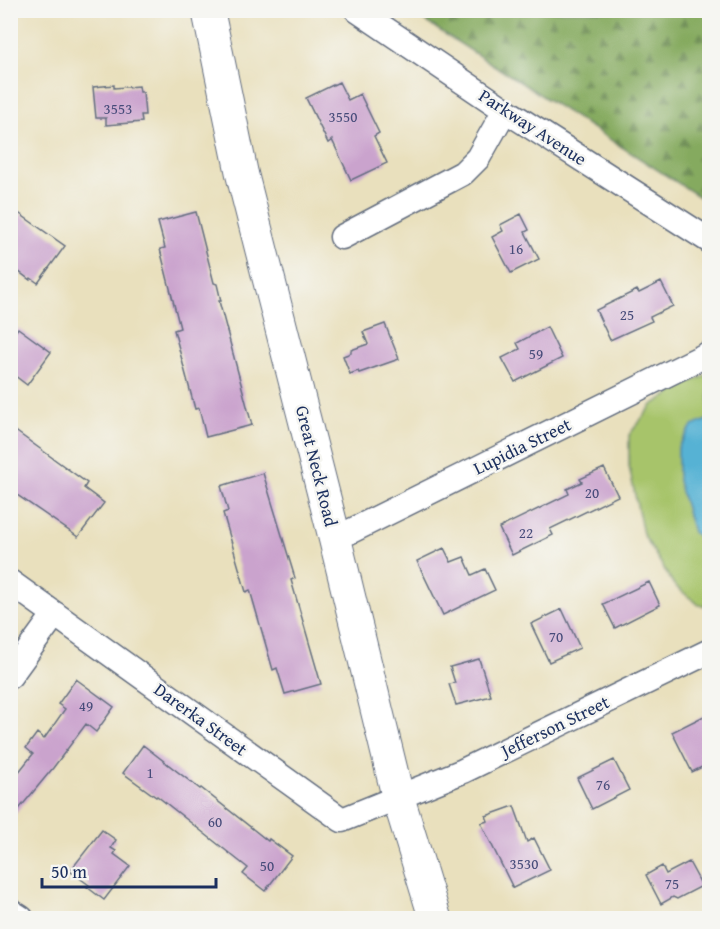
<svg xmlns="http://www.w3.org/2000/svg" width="720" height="929" viewBox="0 0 720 929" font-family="'Gentium Book Plus',serif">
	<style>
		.green { fill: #a7c46b; stroke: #617a64; stroke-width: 1.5 }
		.forest { fill: url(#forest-firs); stroke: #506c5e; stroke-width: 1.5 }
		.water { fill: #56b2d4; stroke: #387099; stroke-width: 1.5 }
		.building { fill: #caa3cd }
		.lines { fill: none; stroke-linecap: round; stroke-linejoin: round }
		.minor-casing { stroke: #636d7f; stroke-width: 27 }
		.major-casing { stroke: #636d7f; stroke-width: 34 }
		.minor { stroke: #fff; stroke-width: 24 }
		.major { stroke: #fff; stroke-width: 32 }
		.labels { text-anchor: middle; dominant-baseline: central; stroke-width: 5; stroke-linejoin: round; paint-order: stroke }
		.number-label { font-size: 15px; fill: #474c7a }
		.street-label { font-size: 18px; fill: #1b2f5e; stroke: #f6f6f2 }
	</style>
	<defs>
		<pattern id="forest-firs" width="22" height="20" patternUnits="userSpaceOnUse" patternTransform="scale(1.5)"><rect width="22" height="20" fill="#85aa5f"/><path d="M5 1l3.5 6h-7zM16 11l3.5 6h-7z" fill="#6c8b52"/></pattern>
	</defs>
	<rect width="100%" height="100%" fill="#f6f6f2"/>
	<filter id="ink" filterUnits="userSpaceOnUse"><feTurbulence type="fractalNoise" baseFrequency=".0167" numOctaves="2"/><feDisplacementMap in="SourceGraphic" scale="12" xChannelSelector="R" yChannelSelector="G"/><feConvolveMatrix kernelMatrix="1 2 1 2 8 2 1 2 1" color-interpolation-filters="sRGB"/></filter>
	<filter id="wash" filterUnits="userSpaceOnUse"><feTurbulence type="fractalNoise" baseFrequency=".008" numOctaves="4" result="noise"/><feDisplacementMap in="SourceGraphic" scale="24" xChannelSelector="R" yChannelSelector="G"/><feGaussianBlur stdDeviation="1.35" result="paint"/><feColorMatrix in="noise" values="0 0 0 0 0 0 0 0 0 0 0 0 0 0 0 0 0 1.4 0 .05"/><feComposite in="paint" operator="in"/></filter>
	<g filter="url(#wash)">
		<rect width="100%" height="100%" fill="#e9e0bd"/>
		<path class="green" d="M709,374V606L699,605L674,585L643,534L629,466V435L652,405L686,384Z"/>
		<path class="forest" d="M409,11H709V203Z"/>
		<path class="water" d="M709,419H710L709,547L693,532L678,481V447L692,426Z"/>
		<g id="blocks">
			<path class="building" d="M339,82L348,100L360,94L379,133L374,136L387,163L351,180L332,140L328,143L306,98Z
				M114,85V88L139,86L140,92H143L145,115H141L142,122L106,125V118H96L93,87Z
				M10,207L65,246L38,283L31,278L30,280L10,265Z
				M196,212L214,283L217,284L221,301H219L252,425L206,437L199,408L195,409L174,330L180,328L160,249L165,248L158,222Z
				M521,214L529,230L525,232L539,259L511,273L492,237L503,231L500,225Z
				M661,282L673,306L650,317L652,321L610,340L596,310L637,290L639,293Z
				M385,324L399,359L359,373L358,371L350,374L343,356L351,353V350L368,344L363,332Z
				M547,327L562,358L515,382L502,358L520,349L517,343Z
				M18,328L51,352L27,385L10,372V339Z
				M10,427L87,483L84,488L104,503L78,537L10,490Z
				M604,468L618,496L550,529L553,535L512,555L499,528L569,494L567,489L582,482L580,479Z
				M263,473L295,578L291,580L321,684L285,694L277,668L273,670L250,590L246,592L223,513L228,511L221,486Z
				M444,548L451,562L464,557L472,575L485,569L495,590L443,615L417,561Z
				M649,582L660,605L615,628L603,604Z
				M562,609L580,648L549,662L531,624Z
				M479,659L491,696L456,705L449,684L455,683L450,667Z
				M76,679L114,707L96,732L86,724L53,768L10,820V783L33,754L26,748L37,733L44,739L65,709L58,704Z
				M710,713V763L692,772L672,732Z
				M143,745L200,789L201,788L268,841L269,839L292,856L265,891L243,874L248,868L157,796L156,797L123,773Z
				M614,760L629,790L592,809L577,778Z
				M514,806L527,842L534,838L550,870L513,888L481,823L488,821L486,816Z
				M102,830L116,840L111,848L116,851L114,854L130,866L104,900L87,887L89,885L70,871Z
				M689,862L702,886L677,899L673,897L661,904L646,875L662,866L666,874Z"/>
		</g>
	</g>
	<g filter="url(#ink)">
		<use href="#blocks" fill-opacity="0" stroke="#636d7f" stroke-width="1.5"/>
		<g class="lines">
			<defs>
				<path id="minor" d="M357,10L505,110L710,241
					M342,237L463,173L478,158L505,110
					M335,539L710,353
					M10,582L342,820L463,771L710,651
					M10,676L55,614
					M10,911L21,918"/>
				<path id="major" d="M208,10L242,174L335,539L398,797L435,918"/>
			</defs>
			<use href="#minor" class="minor-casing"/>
			<use href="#major" class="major-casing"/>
			<use href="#minor" class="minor"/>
			<use href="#major" class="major"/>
		</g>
	</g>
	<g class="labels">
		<g class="number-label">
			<text x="118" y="108">3553</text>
			<text x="343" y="116">3550</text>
			<text x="516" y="248">16</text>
			<text x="627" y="314">25</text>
			<text x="536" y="353">59</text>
			<text x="592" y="492">20</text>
			<text x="526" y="532">22</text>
			<text x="556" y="636">70</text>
			<text x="86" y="705">49</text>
			<text x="150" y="772">1</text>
			<text x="603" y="784">76</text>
			<text x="215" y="821">60</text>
			<text x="524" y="863">3530</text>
			<text x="267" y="865">50</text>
			<text x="672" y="883">75</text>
		</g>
		<g class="street-label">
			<text transform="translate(533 127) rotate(33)">Parkway Avenue</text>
			<text transform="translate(522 446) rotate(-26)">Lupidia Street</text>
			<text transform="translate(317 466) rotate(76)">Great Neck Road</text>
			<text transform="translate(201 719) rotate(36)">Darerka Street</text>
			<text transform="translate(555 726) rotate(-26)">Jefferson Street</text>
		</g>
	</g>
	<rect width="720" height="929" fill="none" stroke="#f6f6f2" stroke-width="36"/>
	<path d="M42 878v9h174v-9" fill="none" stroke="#1b2f5e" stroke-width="3"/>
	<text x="51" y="878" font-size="18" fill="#1b2f5e" stroke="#f6f6f2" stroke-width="4.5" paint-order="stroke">50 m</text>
</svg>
